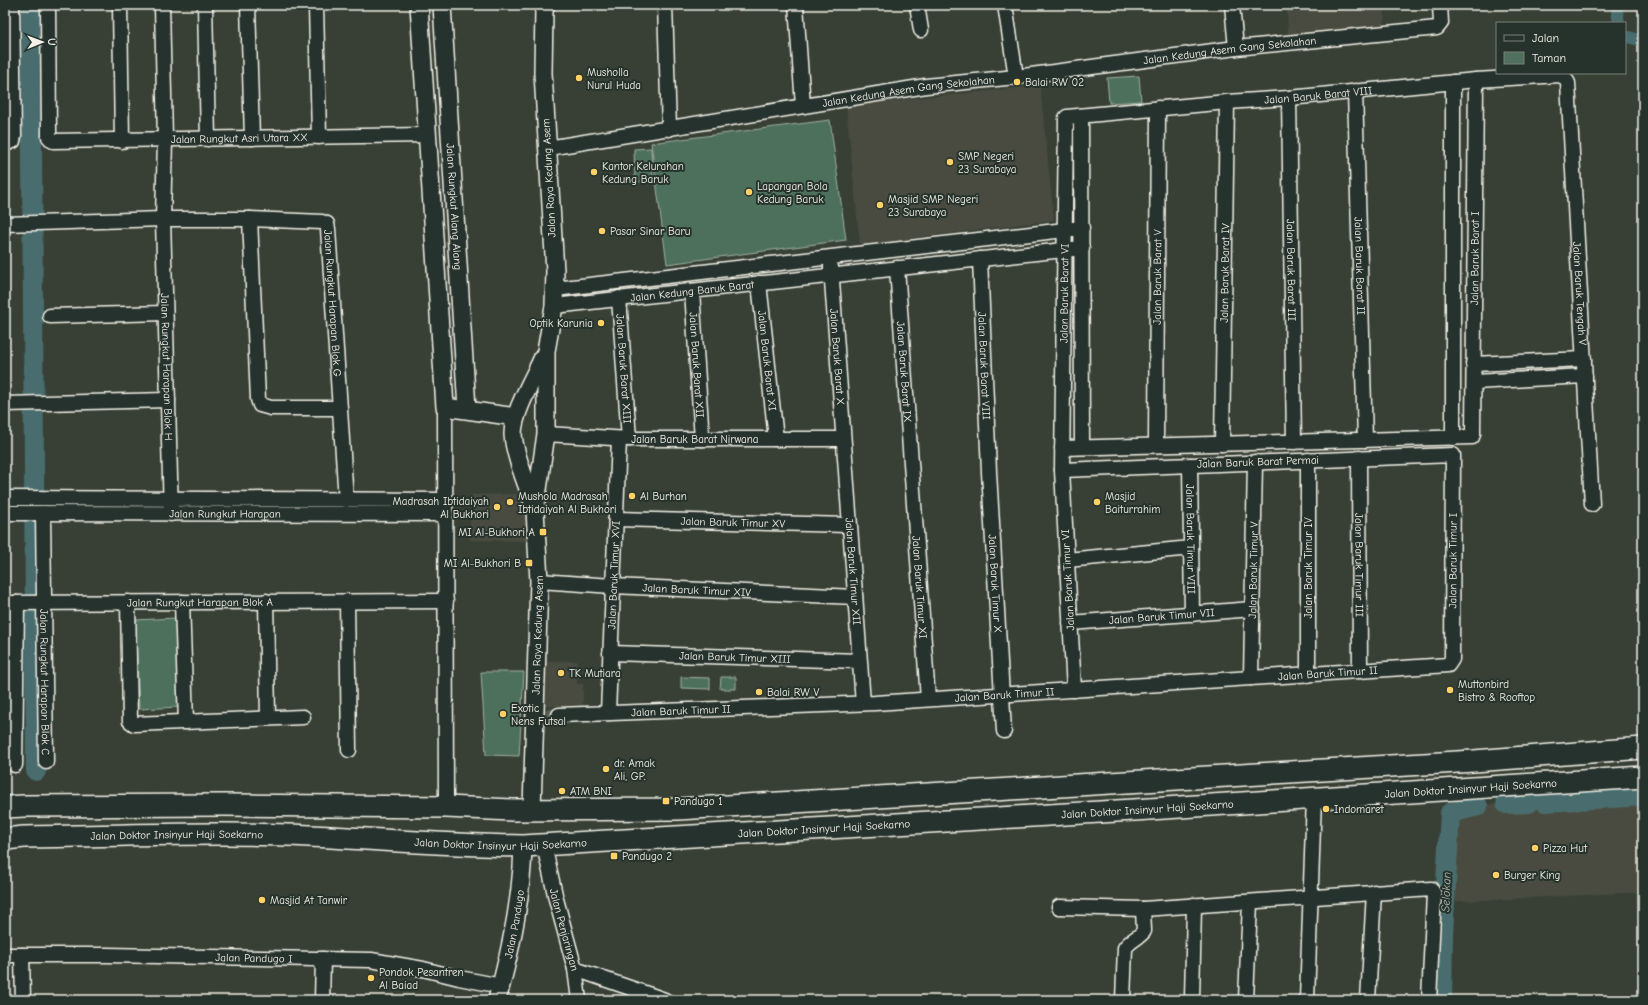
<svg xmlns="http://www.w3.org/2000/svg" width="1648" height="1005" viewBox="0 0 1648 1005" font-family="'Comic Neue',sans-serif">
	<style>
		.built { fill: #484c3f }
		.green { fill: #4e705c; stroke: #a1b0a2 }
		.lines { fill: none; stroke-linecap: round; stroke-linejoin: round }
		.canal { stroke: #496d6e; stroke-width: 12 }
		.river { stroke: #496d6e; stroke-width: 20 }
		.minor-tunnel { stroke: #545b51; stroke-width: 14; stroke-dasharray: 14 7; stroke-linecap: butt }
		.minor-casing { stroke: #f4f1e8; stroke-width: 17 }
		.tertiary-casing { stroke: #f4f1e8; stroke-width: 20 }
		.primary-casing { stroke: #f4f1e8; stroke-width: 24 }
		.minor { stroke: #26332d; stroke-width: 14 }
		.tertiary { stroke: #26332d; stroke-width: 17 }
		.primary { stroke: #26332d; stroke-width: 21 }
		.poi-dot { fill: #ffd166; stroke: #26332d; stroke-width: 1.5 }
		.labels { text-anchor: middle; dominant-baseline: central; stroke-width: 4; stroke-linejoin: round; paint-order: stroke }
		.street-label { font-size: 11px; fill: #f4f1e8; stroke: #26332d }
		.poi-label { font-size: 11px; fill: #f4f1e8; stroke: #26332d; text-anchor: start }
		.water-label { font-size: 12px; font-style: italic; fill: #b0bcb7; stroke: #26332d }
	</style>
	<rect width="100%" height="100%" fill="#384036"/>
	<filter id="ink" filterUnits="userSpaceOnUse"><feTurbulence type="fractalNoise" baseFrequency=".025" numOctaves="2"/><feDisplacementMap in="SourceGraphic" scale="8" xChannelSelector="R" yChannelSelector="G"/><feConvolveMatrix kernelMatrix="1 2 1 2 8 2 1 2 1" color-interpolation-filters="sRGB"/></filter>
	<g filter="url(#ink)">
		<path class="built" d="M1287,5H1385L1384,30L1288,40Z
			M1040,86L1054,220L860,245L846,105Z
			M520,494L529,520V541L470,540V495Z
			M545,661H577V684H583V706H544Z
			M1643,795V892L1444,902L1447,807Z"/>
		<path class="green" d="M1139,76L1141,101L1109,103L1107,78Z
			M830,120L846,240L667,264L651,143Z
			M651,148L653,181L635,182L634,149Z
			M176,618L181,707L139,709L135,620Z
			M481,672H524L519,756L486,755Z
			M681,677L710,678V689L681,688Z
			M721,677H736V689H720Z"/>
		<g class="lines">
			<path class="canal" d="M1618,5L1617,11L1619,23
				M1625,36L1643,41"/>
			<path class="river" d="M31,5L36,771
				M1545,802L1643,796
				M1506,804L1529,803
				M1442,1000L1443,935L1450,813L1478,806"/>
			<path class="minor-tunnel" d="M546,716L559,715"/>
			<defs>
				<g id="minor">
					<path id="s1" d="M48,5L49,132V137L53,141L426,135"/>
					<path d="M120,5L122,141"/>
					<path id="s2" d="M162,5L165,140L163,219L171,514"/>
					<path d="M205,5L208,139"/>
					<path d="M248,5L252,138"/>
					<path d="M316,5L319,137"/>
					<path d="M665,5L669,129"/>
					<path d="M796,5L803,106"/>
					<path d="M917,5L921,30"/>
					<path d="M1005,5L1016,77"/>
					<path d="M1232,5L1236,48"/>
					<path id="s3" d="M1355,91L1365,440"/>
					<path id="s4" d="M1289,98L1294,442"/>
					<path d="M1081,116L1082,447"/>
					<path d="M5,144L13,141L14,136L12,5"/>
					<path id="s5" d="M548,148L926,86L1016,77L1236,48L1437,28L1441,23L1440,5"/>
					<path d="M250,219L258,399L260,405L271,408H340"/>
					<path id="s6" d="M5,224L163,219H250L322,222L327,224L328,229L346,500"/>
					<path id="s7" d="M980,259L989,472L1004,731"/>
					<path id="s8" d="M831,267L863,703"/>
					<path id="s9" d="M897,268L928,699"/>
					<path id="s10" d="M759,283L776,439"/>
					<path d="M555,289L1082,228"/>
					<path id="s11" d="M692,291L702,439"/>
					<path id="s12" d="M619,298L629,439"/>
					<path id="s13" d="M554,306L1082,248"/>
					<path d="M50,316L165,313"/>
					<path d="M1473,364L1584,359"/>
					<path d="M1474,382L1585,376"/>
					<path d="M5,404L168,400"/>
					<path d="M445,407L446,807"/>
					<path id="s14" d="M546,434L629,439H843"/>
					<path d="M1453,438V82"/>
					<path id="s15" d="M1222,444L1227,102"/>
					<path id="s16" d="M1156,445L1158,108"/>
					<path id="s17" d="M1062,448L1472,437L1473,434L1476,80"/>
					<path id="s18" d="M1359,458L1360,671"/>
					<path d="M1308,460V675"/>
					<path id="s19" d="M1190,465L1192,614"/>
					<path d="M5,498L446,500"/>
					<path id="s20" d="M5,513L446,514"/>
					<path id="s21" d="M43,513L46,762"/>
					<path id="s22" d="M616,519L849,525"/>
					<path d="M1067,560L1191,548"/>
					<path id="s23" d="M539,581L613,586L855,597"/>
					<path d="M266,601L268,718"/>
					<path d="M347,601L349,750"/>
					<path d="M128,602L130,721L134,724L303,717"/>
					<path d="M182,602L186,722"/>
					<path id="s24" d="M5,603L446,601"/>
					<path id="s25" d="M1070,623L1253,609"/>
					<path id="s26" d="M610,653L859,661"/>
					<path id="s27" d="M1251,678L1255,462"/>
					<path id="s28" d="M1074,690L1062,470L1066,118L1067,117L1227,102L1289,98L1476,80L1560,75L1565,78L1568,83L1592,504"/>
					<path id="s29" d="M608,713L619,439"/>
					<path id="s30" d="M559,715L875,703L1448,665L1452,659L1453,455L1062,470"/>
					<path d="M15,765L17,603"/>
					<path id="s31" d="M544,845L556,899L575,969L579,1000"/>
					<path d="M1059,907L1143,909L1431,889L1434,894L1429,1000"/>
					<path id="s32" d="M5,955H107L371,960L423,969L459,978L501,986"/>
					<path d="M22,955L23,1000"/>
					<path d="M575,969L665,1000"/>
					<path d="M322,1000L323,959"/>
					<path d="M1123,1000L1125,948C1130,940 1139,938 1144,931L1143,909"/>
					<path d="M1192,1000L1194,905"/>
					<path d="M1246,1000L1250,902"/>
					<path d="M1307,1000L1314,797"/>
					<path d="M1368,1000L1374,892"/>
				</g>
				<g id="tertiary">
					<path d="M419,5L445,407L516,417"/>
					<path id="s33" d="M442,5L467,409"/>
					<path d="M534,505C527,485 514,454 513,434C513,412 534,378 543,357"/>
					<path id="s34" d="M532,809L539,581L535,510L546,434V351L554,306L555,271L543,73L544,9L546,5"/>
					<path id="s35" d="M497,1000C511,950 522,898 523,846"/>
				</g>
				<g id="primary">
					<path d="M5,807L24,806L221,805L446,807L512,810L678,809L1474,761L1643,748"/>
					<path id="s36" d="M5,839L24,837C111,836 199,832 287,835C366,838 444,845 523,846L1134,810L1643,777"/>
				</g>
			</defs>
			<use href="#minor" class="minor-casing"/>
			<use href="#tertiary" class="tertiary-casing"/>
			<use href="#primary" class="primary-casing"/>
			<use href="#minor" class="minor"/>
			<use href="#tertiary" class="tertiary"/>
			<use href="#primary" class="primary"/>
		</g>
	</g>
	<g class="poi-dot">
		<circle cx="579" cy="78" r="4"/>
		<circle cx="1017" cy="82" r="4"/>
		<circle cx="950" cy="162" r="4"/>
		<circle cx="594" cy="172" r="4"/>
		<circle cx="749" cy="192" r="4"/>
		<circle cx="880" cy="205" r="4"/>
		<circle cx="602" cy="231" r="4"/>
		<circle cx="601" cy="323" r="4"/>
		<circle cx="632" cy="496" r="4"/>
		<circle cx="510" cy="502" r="4"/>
		<circle cx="1097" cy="502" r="4"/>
		<circle cx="497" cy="507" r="4"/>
		<rect x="539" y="528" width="8" height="8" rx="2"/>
		<rect x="525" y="559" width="8" height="8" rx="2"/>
		<circle cx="561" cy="673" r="4"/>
		<circle cx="1450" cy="690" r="4"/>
		<circle cx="759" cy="692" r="4"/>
		<circle cx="503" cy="714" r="4"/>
		<circle cx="606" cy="769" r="4"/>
		<circle cx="562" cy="791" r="4"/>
		<rect x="662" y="797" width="8" height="8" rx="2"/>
		<circle cx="1326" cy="809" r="4"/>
		<circle cx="1535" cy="848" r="4"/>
		<rect x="610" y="852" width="8" height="8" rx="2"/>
		<circle cx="1496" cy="875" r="4"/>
		<circle cx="262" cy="900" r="4"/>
		<circle cx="371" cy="978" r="4"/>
	</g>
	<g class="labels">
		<g class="street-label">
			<text stroke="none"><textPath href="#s5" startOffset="689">Jalan Kedung Asem Gang Sekolahan</textPath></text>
			<text stroke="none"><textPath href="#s5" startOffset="365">Jalan Kedung Asem Gang Sekolahan</textPath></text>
			<text stroke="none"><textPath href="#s28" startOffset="826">Jalan Baruk Barat VIII</textPath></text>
			<text stroke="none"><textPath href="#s1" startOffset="324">Jalan Rungkut Asri Utara XX</textPath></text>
			<text transform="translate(549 178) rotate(-93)">Jalan Raya Kedung Asem</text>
			<text stroke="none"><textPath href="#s33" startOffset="202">Jalan Rungkut Alang Alang</textPath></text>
			<text stroke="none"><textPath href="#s17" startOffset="589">Jalan Baruk Barat I</textPath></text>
			<text stroke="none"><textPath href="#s3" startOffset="175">Jalan Baruk Barat II</textPath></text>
			<text stroke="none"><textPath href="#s4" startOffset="172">Jalan Baruk Barat III</textPath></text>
			<text stroke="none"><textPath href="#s15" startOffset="171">Jalan Baruk Barat IV</textPath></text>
			<text stroke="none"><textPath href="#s16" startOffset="168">Jalan Baruk Barat V</textPath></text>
			<text stroke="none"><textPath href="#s13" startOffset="139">Jalan Kedung Baruk Barat</textPath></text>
			<text stroke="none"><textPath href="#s28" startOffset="397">Jalan Baruk Barat VI</textPath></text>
			<text stroke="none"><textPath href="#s28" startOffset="1291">Jalan Baruk Tengah V</textPath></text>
			<text stroke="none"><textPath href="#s6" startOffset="402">Jalan Rungkut Harapan Blok G</textPath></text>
			<text stroke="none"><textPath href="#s8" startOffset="90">Jalan Baruk Barat X</textPath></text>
			<text stroke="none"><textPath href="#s10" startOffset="78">Jalan Baruk Barat XI</textPath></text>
			<text stroke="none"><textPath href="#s11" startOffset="74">Jalan Baruk Barat XII</textPath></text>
			<text stroke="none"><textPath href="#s2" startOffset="362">Jalan Rungkut Harapan Blok H</textPath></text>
			<text stroke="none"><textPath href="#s7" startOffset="107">Jalan Baruk Barat VIII</textPath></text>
			<text stroke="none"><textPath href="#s12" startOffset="71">Jalan Baruk Barat XIII</textPath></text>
			<text stroke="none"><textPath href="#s9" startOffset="104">Jalan Baruk Barat IX</textPath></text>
			<text stroke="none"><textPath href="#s14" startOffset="149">Jalan Baruk Barat Nirwana</textPath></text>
			<text transform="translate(1258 462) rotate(-2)">Jalan Baruk Barat Permai</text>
			<text stroke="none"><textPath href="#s20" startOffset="220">Jalan Rungkut Harapan</textPath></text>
			<text stroke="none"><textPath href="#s22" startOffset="117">Jalan Baruk Timur XV</textPath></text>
			<text stroke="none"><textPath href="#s19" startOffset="74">Jalan Baruk Timur VIII</textPath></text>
			<text stroke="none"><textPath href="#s30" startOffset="996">Jalan Baruk Timur I</textPath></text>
			<text stroke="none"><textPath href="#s18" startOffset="107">Jalan Baruk Timur III</textPath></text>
			<text transform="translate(1308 568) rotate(-90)">Jalan Baruk Timur IV</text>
			<text stroke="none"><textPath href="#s27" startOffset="108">Jalan Baruk Timur V</textPath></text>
			<text stroke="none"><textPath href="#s8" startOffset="305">Jalan Baruk Timur XII</textPath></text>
			<text stroke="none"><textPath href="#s29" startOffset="138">Jalan Baruk Timur XVI</textPath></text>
			<text transform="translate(1068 580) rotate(-93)">Jalan Baruk Timur VI</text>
			<text stroke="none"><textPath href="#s7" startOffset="325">Jalan Baruk Timur X</textPath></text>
			<text stroke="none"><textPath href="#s9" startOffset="320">Jalan Baruk Timur XI</textPath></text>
			<text stroke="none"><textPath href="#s23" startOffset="158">Jalan Baruk Timur XIV</textPath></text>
			<text stroke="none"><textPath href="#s24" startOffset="195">Jalan Rungkut Harapan Blok A</textPath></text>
			<text stroke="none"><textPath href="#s25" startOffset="92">Jalan Baruk Timur VII</textPath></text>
			<text stroke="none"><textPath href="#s34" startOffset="174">Jalan Raya Kedung Asem</textPath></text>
			<text stroke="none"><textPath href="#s26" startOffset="125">Jalan Baruk Timur XIII</textPath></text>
			<text stroke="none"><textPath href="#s30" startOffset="770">Jalan Baruk Timur II</textPath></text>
			<text stroke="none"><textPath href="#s21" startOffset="169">Jalan Rungkut Harapan Blok C</textPath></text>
			<text stroke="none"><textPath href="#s30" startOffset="446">Jalan Baruk Timur II</textPath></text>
			<text stroke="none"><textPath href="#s30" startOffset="122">Jalan Baruk Timur II</textPath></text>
			<text stroke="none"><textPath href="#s36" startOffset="1468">Jalan Doktor Insinyur Haji Soekarno</textPath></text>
			<text stroke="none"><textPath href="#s36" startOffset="1144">Jalan Doktor Insinyur Haji Soekarno</textPath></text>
			<text stroke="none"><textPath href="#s36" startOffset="820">Jalan Doktor Insinyur Haji Soekarno</textPath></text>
			<text stroke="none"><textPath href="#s36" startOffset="172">Jalan Doktor Insinyur Haji Soekarno</textPath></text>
			<text stroke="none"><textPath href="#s36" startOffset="496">Jalan Doktor Insinyur Haji Soekarno</textPath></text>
			<text stroke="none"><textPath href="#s35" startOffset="78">Jalan Pandugo</textPath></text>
			<text stroke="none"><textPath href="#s31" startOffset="87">Jalan Penjaringan</textPath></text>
			<text stroke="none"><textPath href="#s32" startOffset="249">Jalan Pandugo I</textPath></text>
		</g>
		<g class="poi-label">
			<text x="587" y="72">Musholla<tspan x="587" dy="13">Nurul Huda</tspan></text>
			<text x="1025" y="82">Balai RW 02</text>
			<text x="958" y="156">SMP Negeri<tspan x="958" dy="13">23 Surabaya</tspan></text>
			<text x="602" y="166">Kantor Kelurahan<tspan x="602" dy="13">Kedung Baruk</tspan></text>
			<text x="757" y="186">Lapangan Bola<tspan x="757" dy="13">Kedung Baruk</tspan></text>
			<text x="888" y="199">Masjid SMP Negeri<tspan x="888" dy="13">23 Surabaya</tspan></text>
			<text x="610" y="231">Pasar Sinar Baru</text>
			<text x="593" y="323" text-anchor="end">Optik Karunia</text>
			<text x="518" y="496">Mushola Madrasah<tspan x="518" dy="13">Ibtidaiyah Al Bukhori</tspan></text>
			<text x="640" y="496">Al Burhan</text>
			<text x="1105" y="496">Masjid<tspan x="1105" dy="13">Baiturrahim</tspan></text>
			<text x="489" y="501" text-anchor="end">Madrasah Ibtidaiyah<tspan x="489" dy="13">Al Bukhori</tspan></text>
			<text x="535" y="532" text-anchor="end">MI Al-Bukhori A</text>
			<text x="521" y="563" text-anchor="end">MI Al-Bukhori B</text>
			<text x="569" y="673">TK Mutiara</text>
			<text x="1458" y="684">Muttonbird<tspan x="1458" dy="13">Bistro &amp; Rooftop</tspan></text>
			<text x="767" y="692">Balai RW V</text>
			<text x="511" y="708">Exotic<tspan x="511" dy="13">Nens Futsal</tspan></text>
			<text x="614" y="763">dr. Amak<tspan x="614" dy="13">Ali, GP.</tspan></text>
			<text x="570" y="791">ATM BNI</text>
			<text x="674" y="801">Pandugo 1</text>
			<text x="1334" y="809">Indomaret</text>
			<text x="1543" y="848">Pizza Hut</text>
			<text x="622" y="856">Pandugo 2</text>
			<text x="1504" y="875">Burger King</text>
			<text x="270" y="900">Masjid At Tanwir</text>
			<text x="379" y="972">Pondok Pesantren<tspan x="379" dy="13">Al Baiad</tspan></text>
		</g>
		<g class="water-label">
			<text transform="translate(1446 892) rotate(-88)">Selokan</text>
		</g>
	</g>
	<rect width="1648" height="1005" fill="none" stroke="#26332d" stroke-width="20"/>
	<rect x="10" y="10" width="1628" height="985" fill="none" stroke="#f4f1e8" stroke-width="1.5" filter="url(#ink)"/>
	<rect x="1496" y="22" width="130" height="52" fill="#26332d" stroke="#787f78"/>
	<rect x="1504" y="35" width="20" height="6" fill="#26332d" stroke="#787f78"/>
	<text x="1532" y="42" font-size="12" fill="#f4f1e8">Jalan</text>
	<rect x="1504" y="52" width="20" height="12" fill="#4e705c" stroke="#787f78"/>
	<text x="1532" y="62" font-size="12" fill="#f4f1e8">Taman</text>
	<g transform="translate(42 42) rotate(89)" stroke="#26332d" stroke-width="3" paint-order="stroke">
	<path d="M0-3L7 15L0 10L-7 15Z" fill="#f4f1e8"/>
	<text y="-6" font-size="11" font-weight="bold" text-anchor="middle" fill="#f4f1e8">U</text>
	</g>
</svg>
